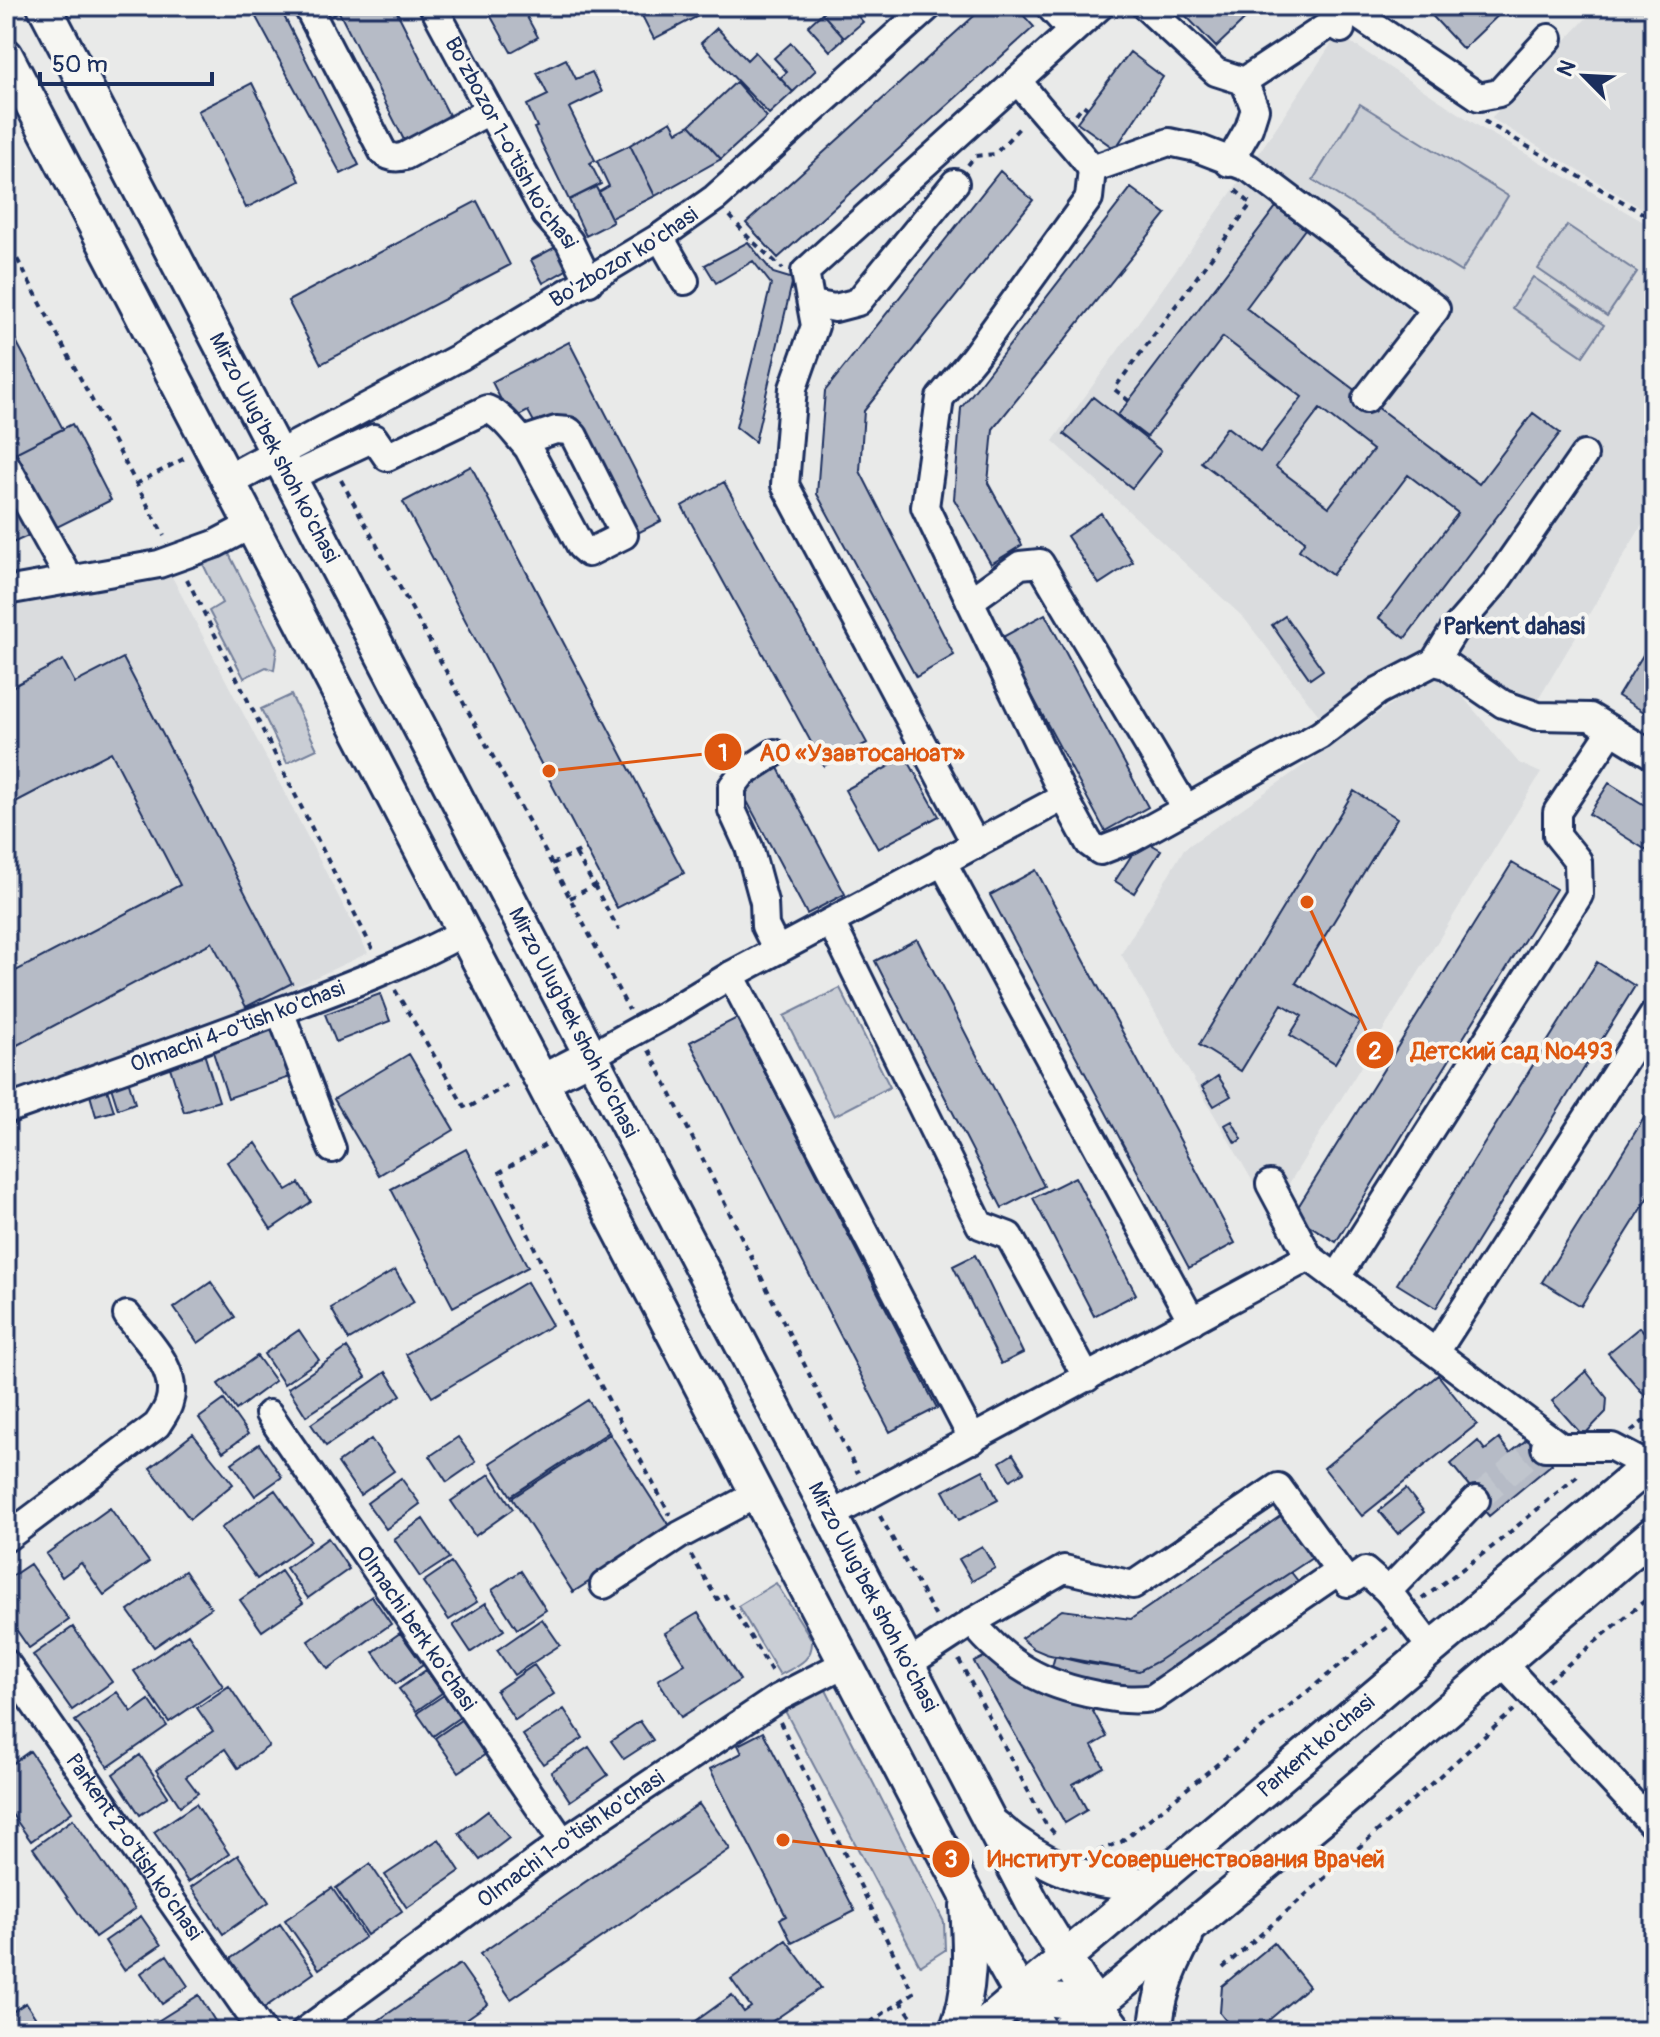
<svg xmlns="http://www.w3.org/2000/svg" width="1660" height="2037" viewBox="0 0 1660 2037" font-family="Pangolin,sans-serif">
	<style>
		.built { fill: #dadcde }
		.green { fill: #caced5; stroke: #727e9a; stroke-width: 2 }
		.building { fill: #b6bbc6; stroke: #1b2f5e; stroke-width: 2; fill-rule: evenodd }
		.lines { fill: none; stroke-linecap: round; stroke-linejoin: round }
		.minor-tunnel { stroke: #c0c5cd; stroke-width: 26; stroke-dasharray: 26 13; stroke-linecap: butt }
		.minor-casing { stroke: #1b2f5e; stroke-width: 32 }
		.major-casing { stroke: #1b2f5e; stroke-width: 38 }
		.path { stroke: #1b2f5e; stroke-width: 4; stroke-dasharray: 6 6; stroke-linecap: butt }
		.minor { stroke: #f6f6f2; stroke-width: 26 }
		.major { stroke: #f6f6f2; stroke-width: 32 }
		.labels { text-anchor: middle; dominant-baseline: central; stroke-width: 8; stroke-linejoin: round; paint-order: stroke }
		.street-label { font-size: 22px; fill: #1b2f5e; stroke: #f6f6f2 }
		.neighbourhood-label { font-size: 24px; font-weight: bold; fill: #1b2f5e; stroke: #f6f6f2 }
		.leader { fill: none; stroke: #de5710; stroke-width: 3 }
		.callout-dot { fill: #de5710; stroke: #f6f6f2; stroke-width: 3 }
		.mark-label { font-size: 24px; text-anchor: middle; font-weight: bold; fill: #fff }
		.callout-label { font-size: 24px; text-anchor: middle; font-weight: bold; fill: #de5710; stroke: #f6f6f2; stroke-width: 8; stroke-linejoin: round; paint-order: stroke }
	</style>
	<rect width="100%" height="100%" fill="#e9eae9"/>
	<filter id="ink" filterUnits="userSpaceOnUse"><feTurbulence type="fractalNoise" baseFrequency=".0125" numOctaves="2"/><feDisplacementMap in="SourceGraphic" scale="16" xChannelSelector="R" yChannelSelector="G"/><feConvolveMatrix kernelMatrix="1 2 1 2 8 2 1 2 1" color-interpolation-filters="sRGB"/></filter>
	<g filter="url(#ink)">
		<path class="built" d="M1598,6H1654V216L1491,118Z
			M1338,34L1483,129L1654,228V505L1535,705L1434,643L1354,697L1324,722L1244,618L1053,441L1249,168Z
			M169,571L368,953L249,1008L203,1022L6,1095V607Z
			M1440,670L1519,763L1541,773L1271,1213L1121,954L1184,849Z"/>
		<path class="green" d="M1360,104L1508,196L1461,272L1313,180Z
			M1567,225L1637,272L1607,316L1538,269Z
			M1533,277L1604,325L1583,356L1512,308Z
			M226,548L277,648L274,670L266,667L244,678L209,611L222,603L202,562Z
			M291,695L317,749L287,763L261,709Z
			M840,988L890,1087L834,1116L784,1016Z
			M776,1583L812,1640C813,1661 796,1666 780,1675L738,1606Z
			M825,1688L944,1922L945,1950L920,1966L785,1711Z"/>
		<path class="building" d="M250,6H279L359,165L341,174Z
			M322,6H394L451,119L405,142L339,12L328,18Z
			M485,6H521L538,37L511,52Z
			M637,6H696L700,15L654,39Z
			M830,6H849L863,22L844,38L822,13Z
			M985,6H1015L1034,27L778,258L746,223Z
			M1192,6H1259L1216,47L1184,14Z
			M1427,6H1508L1463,49L1425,8Z
			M822,13L844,38L830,51L808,26Z
			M717,28L747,60L755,52L793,92L769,114L701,43Z
			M791,43L816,70L793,92L780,78L787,72L774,58Z
			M1130,52L1163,77L1115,149L1077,122Z
			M566,59L576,79L592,72L602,92L569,108L595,160L590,163L601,184L569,200L534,128L537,127L527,105L548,95L537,73Z
			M736,82L767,117L721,159L690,125Z
			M252,83L300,181L246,208L198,111Z
			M671,121L677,132L690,125L721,159L655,196L630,145Z
			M630,145L655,196L611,218L599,192L609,186L597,161Z
			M1000,171L1033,200L864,411L860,471L954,655L916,677L817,494L825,391Z
			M596,187L613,222L586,236L569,200Z
			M1131,188L1166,214L993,429L988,483L1022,545L991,564L954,499L961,408Z
			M477,201L510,265L321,364L288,301Z
			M1276,207L1305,229L1246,308L1479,484L1533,413L1560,433L1405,638L1379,618L1458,513L1408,475L1332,575L1299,550L1305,541L1201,462L1227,427L1260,452L1302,397L1223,337L1147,437L1118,415ZM1320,409L1373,450L1329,507L1276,467Z
			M748,242L773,273L793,279L755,442L736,427L771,284L753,261L716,283L705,265Z
			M563,243L575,265L543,283L531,260Z
			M6,322L63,429L15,453L6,436Z
			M569,342L661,521L630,537L568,416L539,431L528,411L511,420L492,382Z
			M1093,397L1161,451L1132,488L1064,434Z
			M72,424L111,500L53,529L15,453Z
			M471,466L684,873L617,908L403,502Z
			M724,482L867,743L824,766L682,506Z
			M6,488L28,536L6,546Z
			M1101,513L1133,562L1099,584L1067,536Z
			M1045,614L1148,807L1105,831L1001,638Z
			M1285,616L1323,670L1310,679L1272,625Z
			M1654,637V718L1618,696Z
			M123,658L292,983L246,1007L212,942L6,1051V976L180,885L111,752L6,807V690L63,660L75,683Z
			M906,757L939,816L878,849L845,790Z
			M778,768L845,894L807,914L740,788Z
			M1609,783L1654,811V855L1589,814Z
			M1354,791L1397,818L1296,983L1360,1022L1335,1063L1290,1035L1302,1016L1282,1004L1241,1071L1199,1045Z
			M1142,839L1161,850L1134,893L1115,881Z
			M1512,863L1556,889L1336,1242L1293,1215Z
			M1036,870L1235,1243L1189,1268L990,895Z
			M917,939L1044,1186L1002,1208L875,961Z
			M1597,962L1635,986L1436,1308L1397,1284Z
			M380,994L390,1021L336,1042L325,1014Z
			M737,1018L937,1408L890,1432L690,1042Z
			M277,1027L293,1076L228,1098L212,1049Z
			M203,1050L219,1101L184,1112L168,1061Z
			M409,1054L454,1130L379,1175L334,1099Z
			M127,1076L135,1103L118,1109L109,1081Z
			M1218,1076L1231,1096L1214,1106L1202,1087Z
			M105,1083L114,1111L96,1116L88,1088Z
			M1654,1102V1189L1581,1306L1542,1282Z
			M1232,1121L1242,1139L1235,1143L1225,1125Z
			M256,1143L287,1190L299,1183L311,1202L271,1229L227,1162Z
			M466,1149L528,1267L453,1307L391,1189Z
			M1075,1177L1136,1294L1094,1316L1033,1198Z
			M975,1255L1023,1353L1001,1364L953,1266Z
			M395,1270L414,1302L349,1340L331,1308Z
			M211,1282L235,1317L198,1343L174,1308Z
			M527,1282L552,1325L432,1397L406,1354Z
			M1640,1327L1654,1344V1394L1648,1399L1608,1353Z
			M299,1330L319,1360L284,1384L264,1354Z
			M347,1348L366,1377L306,1416L288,1388Z
			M257,1356L275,1381L236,1410L218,1384Z
			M1586,1371L1607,1398L1606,1412L1583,1436L1552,1401Z
			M386,1372L401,1395L326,1446L311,1424Z
			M1438,1375L1477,1424L1362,1516L1324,1468Z
			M224,1400L248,1434L223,1452L199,1418Z
			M588,1400L609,1432L511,1496L490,1463Z
			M193,1434L233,1484L190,1519L150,1468Z
			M610,1434L671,1529L573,1592L512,1498Z
			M458,1437L476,1462L447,1482L430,1456Z
			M1530,1437L1552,1464L1489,1516L1467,1490L1470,1487L1451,1464L1478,1441L1485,1450L1499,1439L1510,1453Z
			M371,1439L394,1471L360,1495L338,1463Z
			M259,1444L282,1477L255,1496L232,1463Z
			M1013,1454L1024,1472L1010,1480L1000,1462Z
			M983,1470L998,1500L959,1520L943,1491Z
			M490,1474L513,1509L475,1536L451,1501Z
			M401,1478L420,1504L386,1529L367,1503Z
			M1406,1489L1424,1512L1398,1534L1379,1511Z
			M275,1490L311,1541L257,1579L221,1528Z
			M110,1508L149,1562L104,1595L81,1563L62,1577L46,1554Z
			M1282,1515L1312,1558L1158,1661L1139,1671L1084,1663L1046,1654L1034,1649L1021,1638L1062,1610L1131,1619Z
			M423,1519L449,1558L420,1577L394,1539Z
			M328,1538L349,1569L308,1598L286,1568Z
			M982,1546L995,1568L972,1581L959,1559Z
			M451,1563L477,1602L449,1620L423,1582Z
			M30,1564L69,1620L29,1648L6,1615V1580Z
			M185,1571L211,1608L154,1647L128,1611Z
			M281,1571L303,1603L262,1631L240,1600Z
			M521,1571L546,1610L517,1629L492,1590Z
			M1291,1572L1304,1589L1141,1692L1049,1678L1055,1656L1139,1671L1158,1661Z
			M372,1596L391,1624L328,1669L308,1641Z
			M486,1603L504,1630L471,1652L453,1625Z
			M698,1613L740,1680L681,1717L658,1680L685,1664L665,1633Z
			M542,1619L560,1645L514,1675L497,1650Z
			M73,1627L112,1682L72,1710L33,1655Z
			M400,1633L423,1665L396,1684L373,1652Z
			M188,1634L223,1686L169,1722L134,1671Z
			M984,1657L1009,1672L1089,1704L1107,1737L1092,1746L1104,1767L1073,1784L1087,1810L1065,1823L974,1662Z
			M534,1665L554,1694L515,1720L496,1691Z
			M426,1670L442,1693L416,1711L399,1689Z
			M229,1686L269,1746L238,1768L225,1749L186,1777L198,1793L180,1806L156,1770L213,1731L197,1708Z
			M117,1692L132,1712L149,1700L167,1726L108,1767L75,1721Z
			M444,1695L460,1717L433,1736L417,1713Z
			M564,1709L583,1738L543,1764L523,1735Z
			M461,1720L486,1754L459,1772L435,1738Z
			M640,1721L653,1740L624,1759L611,1741Z
			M763,1732L855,1911L792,1943L780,1919L786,1916L710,1769L742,1753L738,1745Z
			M589,1747L608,1775L570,1801L551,1772Z
			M30,1751L72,1812L31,1841L6,1806V1768Z
			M140,1755L168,1796L140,1815L113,1774Z
			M196,1804L229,1854L188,1882L154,1832Z
			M699,1804L730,1849L511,1999L480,1954Z
			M488,1811L509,1838L480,1860L459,1833Z
			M73,1819L135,1909L95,1937L33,1848Z
			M439,1839L460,1871L407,1908L385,1875Z
			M238,1855L269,1902L223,1934L191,1887Z
			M370,1864L402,1911L367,1935L336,1888Z
			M332,1888L365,1937L319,1969L285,1920Z
			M141,1916L161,1945L124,1970L105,1941Z
			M280,1924L314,1973L264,2008L230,1959Z
			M786,1940L821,1988L758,2031H682L732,1995L744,2012L751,2007L731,1979Z
			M1274,1943L1309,1986L1256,2031H1234L1220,2013L1222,1986Z
			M167,1955L188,1986L162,2004L141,1973Z
			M460,1964L488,2004L449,2031H363Z
			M199,1995L221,2031H158L153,2024Z
			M26,2003L44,2031H6V2016Z"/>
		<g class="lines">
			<path class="minor-tunnel" d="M1476,1500L1538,1447"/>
			<defs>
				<g id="minor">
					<path d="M307,6L383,152C390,158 396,159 405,156L489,111"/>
					<path id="s1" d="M433,6L546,215L569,241L589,282"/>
					<path d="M1049,6L1072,31"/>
					<path d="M1145,6L1216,72L1244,81L1332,23L1341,29"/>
					<path d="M1359,16L1479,97L1499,93L1549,38"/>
					<path d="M1018,80C1040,112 1068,137 1092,169L1169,142L1197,148L1249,168L1436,309L1366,399"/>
					<path d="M1229,163L1249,128L1255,109L1244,81"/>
					<path d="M1092,169L1089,198L974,357L940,398L925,507L1064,797L1089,843L1100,851L1131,839L1320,735L1378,691L1434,662L1446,665L1503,704L1538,716L1590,717L1654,756"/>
					<path d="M660,237L685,281"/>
					<path d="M812,304L835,308L858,302L955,183"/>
					<path id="s2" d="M278,454L460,357L660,237L715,198L929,6"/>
					<path d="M6,465L70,580"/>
					<path d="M290,477L374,438L387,457L487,409C504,416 515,434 528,448L581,547L588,553L624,535L574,436L569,431L556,430L522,441"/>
					<path d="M6,591L159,564L215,544L251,525"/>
					<path d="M970,601L1020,565L1040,563L1185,807"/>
					<path d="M1434,662L1454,630L1495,583L1584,455"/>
					<path d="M774,753L742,774L732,787V810L749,847L764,902L765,926L777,950"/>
					<path d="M976,845L785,485L793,388L815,326L805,272L1100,6"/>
					<path d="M942,861L1192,1321"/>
					<path d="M831,922L980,1225L1009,1236L1087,1378"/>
					<path d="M731,975L973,1440"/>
					<path d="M280,1011L332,1149"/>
					<path d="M591,1056L665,1015L731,975L1064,797"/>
					<path id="s3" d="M6,1110C99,1077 192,1045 283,1010C345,987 406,964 464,932"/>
					<path d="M1270,1184L1309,1257"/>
					<path d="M1337,1277L1579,895L1578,861L1557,835V812L1612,730"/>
					<path d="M1436,1352L1654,1014"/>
					<path id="s4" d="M269,1414L563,1842"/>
					<path d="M1545,1447H1612L1648,1466"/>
					<path d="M831,1515L1309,1257L1561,1447"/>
					<path d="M6,1538L157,1425C161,1418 167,1411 169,1403C180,1370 145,1339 127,1315"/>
					<path d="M604,1585L680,1535L757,1494"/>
					<path d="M972,1622C1007,1665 1043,1685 1097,1695C1117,1699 1133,1701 1153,1698L1339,1571"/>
					<path d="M1432,1649L1388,1591L1476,1500"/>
					<path id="s5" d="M6,1663L262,2031"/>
					<path d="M1502,1663L1654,1826"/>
					<path d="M908,1664L972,1622L1064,1569L1133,1585L1278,1487L1348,1583L1365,1571L1388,1591"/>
					<path id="s6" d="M305,2031L563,1842L778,1698L846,1663"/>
				</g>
				<g id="major">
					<path id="s7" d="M44,6L1035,1908L1083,1986L1116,2031"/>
					<path d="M6,55L991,1942L1041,2031"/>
					<path d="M228,481L278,454"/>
					<path d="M542,1081L591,1056"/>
					<path d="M996,1827C1041,1866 1095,1888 1154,1883"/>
					<path d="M1020,1996L1096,2005"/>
					<path d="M956,2031C972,1990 970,1949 967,1906"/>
					<path id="s8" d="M978,2031L1654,1461"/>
					<path d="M1065,2031L1327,1814L1654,1533"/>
					<path d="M1156,2031C1157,1998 1170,1966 1186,1937"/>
				</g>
			</defs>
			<use href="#minor" class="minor-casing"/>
			<use href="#major" class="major-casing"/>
			<path class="path" d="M1076,114L1083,105L1087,108
				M1484,121L1654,220
				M968,165L975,156L995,154L1022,125
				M730,216L748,237L783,269
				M6,238L164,536
				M1129,401L1114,389L1251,204L1233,188
				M341,480L552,864L629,1010
				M136,484L187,457
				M187,579L373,950
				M576,854L619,930
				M552,864L586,848
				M570,898L603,881
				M395,990L466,1109L511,1083
				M649,1050L858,1473
				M545,1145L500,1172L577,1341L670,1515
				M1631,1431L1654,1413
				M880,1516L936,1617
				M691,1555L717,1599L724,1594L774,1675
				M1422,1599L1492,1547L1581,1473
				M959,1660L1045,1823L1055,1834
				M1548,1681L1654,1593
				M780,1722L913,1993L858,2031
				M1098,1851L1121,1842L1387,1627
				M1223,1968L1514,1710
				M900,2001L922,2031"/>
			<use href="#minor" class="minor"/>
			<use href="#major" class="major"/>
		</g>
	</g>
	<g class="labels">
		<g class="street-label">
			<text stroke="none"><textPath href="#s1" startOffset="158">Bo'zbozor 1-o'tish ko'chasi</textPath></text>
			<text stroke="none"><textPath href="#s2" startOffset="398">Bo'zbozor ko'chasi</textPath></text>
			<text stroke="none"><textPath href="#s7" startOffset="498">Mirzo Ulug'bek shoh ko'chasi</textPath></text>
			<text stroke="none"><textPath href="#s7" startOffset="1146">Mirzo Ulug'bek shoh ko'chasi</textPath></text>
			<text stroke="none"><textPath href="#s3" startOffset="246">Olmachi 4-o'tish ko'chasi</textPath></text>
			<text stroke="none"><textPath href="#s7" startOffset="1794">Mirzo Ulug'bek shoh ko'chasi</textPath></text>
			<text stroke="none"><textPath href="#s4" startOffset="260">Olmachi berk ko'chasi</textPath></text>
			<text stroke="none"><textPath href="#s8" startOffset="442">Parkent ko'chasi</textPath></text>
			<text stroke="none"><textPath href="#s6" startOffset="328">Olmachi 1-o'tish ko'chasi</textPath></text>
			<text stroke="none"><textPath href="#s5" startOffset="224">Parkent 2-o'tish ko'chasi</textPath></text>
		</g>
		<g class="neighbourhood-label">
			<text x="1514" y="626">Parkent dahasi</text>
		</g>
	</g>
	<path class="leader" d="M549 771L723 752M1307 902L1375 1050M783 1840L951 1859"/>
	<g class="callout-dot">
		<circle cx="549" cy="771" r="8"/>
		<circle cx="1307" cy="902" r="8"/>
		<circle cx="783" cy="1840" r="8"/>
		<circle cx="723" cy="752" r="20"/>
		<circle cx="1375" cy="1050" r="20"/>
		<circle cx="951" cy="1859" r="20"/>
	</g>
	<g class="mark-label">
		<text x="723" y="761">1</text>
		<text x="1375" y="1059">2</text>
		<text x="951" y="1867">3</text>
	</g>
	<g class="callout-label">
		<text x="862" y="761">АО «Узавтосаноат»</text>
		<text x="1512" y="1059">Детский сад №493</text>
		<text x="1186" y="1867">Институт Усовершенствования Врачей</text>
	</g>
	<rect width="1660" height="2037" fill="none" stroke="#f6f6f2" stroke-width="32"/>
	<rect x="16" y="16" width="1628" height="2005" fill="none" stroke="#1b2f5e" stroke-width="3" filter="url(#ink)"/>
	<g transform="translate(1584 76) rotate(294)" stroke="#f6f6f2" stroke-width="6" paint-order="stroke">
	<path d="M0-6L14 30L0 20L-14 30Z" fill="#1b2f5e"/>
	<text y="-12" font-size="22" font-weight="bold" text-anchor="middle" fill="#1b2f5e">N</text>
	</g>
	<path d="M40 72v12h172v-12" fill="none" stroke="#1b2f5e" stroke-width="4"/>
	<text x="52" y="72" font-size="24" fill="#1b2f5e" stroke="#f6f6f2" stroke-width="6" paint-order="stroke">50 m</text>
</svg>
